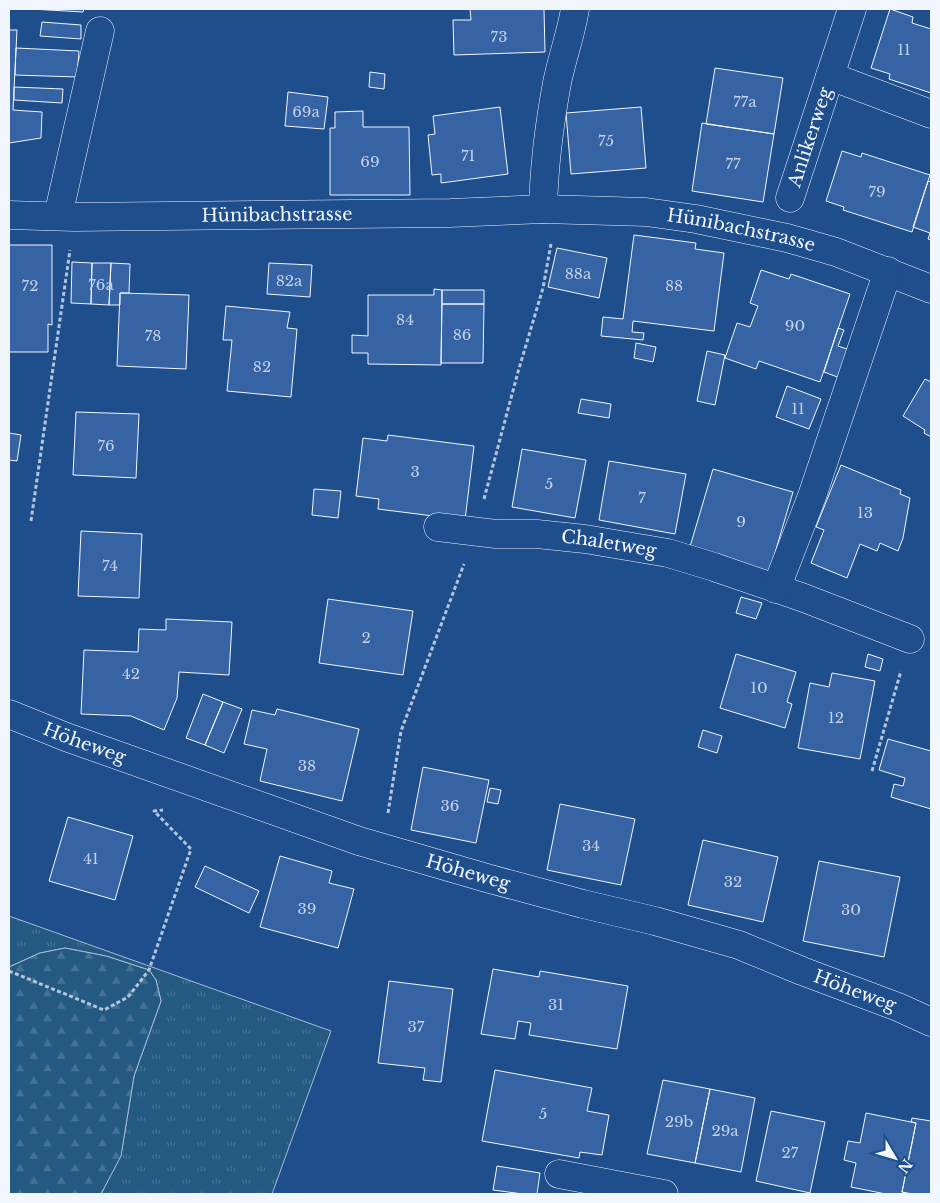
<svg xmlns="http://www.w3.org/2000/svg" width="940" height="1203" viewBox="0 0 940 1203" font-family="'Libre Baskerville',serif">
	<style>
		.grass { fill: url(#grass-tufts); stroke: #a8bbd7 }
		.forest { fill: url(#forest-firs); stroke: #a8bbd7 }
		.building { fill: #3563a3; stroke: #f2f6ff }
		.lines { fill: none; stroke-linecap: round; stroke-linejoin: round }
		.minor-casing { stroke: #f2f6ff; stroke-width: 29 }
		.path { stroke: #b3c4dc; stroke-width: 3; stroke-dasharray: 4 2.5; stroke-linecap: butt }
		.minor { stroke: #1f4e8c; stroke-width: 28 }
		.labels { text-anchor: middle; dominant-baseline: central; stroke-width: 4; stroke-linejoin: round; paint-order: stroke }
		.number-label { font-size: 15px; fill: #c3d1e8 }
		.street-label { font-size: 18px; fill: #f2f6ff; stroke: #1f4e8c }
	</style>
	<defs>
		<pattern id="grass-tufts" width="24" height="20" patternUnits="userSpaceOnUse" patternTransform="scale(1.25)"><rect width="24" height="20" fill="#245a82"/><path d="M3 7l-1-3M5 7V3M7 7l1-3M15 17l-1-3M17 17v-4M19 17l1-3" fill="none" stroke="#447295"/></pattern>
		<pattern id="forest-firs" width="22" height="20" patternUnits="userSpaceOnUse" patternTransform="scale(1.25)"><rect width="22" height="20" fill="#245a82"/><path d="M5 1l3.5 6h-7zM16 11l3.5 6h-7z" fill="#447295"/></pattern>
	</defs>
	<rect width="100%" height="100%" fill="#1f4e8c"/>
	<path class="grass" d="M9,916L331,1031L272,1194H101L121,1155L134,1076L161,1001L156,980L149,970L106,956L65,948L40,953L9,967Z"/>
	<path class="forest" d="M65,948L106,956L149,970L156,980L161,1001L134,1076L121,1156L101,1194H9V967L40,953Z"/>
	<path class="building" d="M31,9H84L83,12Z
		M470,9H544L545,52L454,55L453,20H471Z
		M890,9L913,17L912,23L931,29V93L889,79L890,74L871,68Z
		M42,22L81,25V39L40,36Z
		M9,30H17L13,110L42,112L41,138L9,143Z
		M16,48L79,51L77,77L15,75Z
		M715,68L783,78L774,134L706,124Z
		M370,72L385,74L384,89L369,87Z
		M14,87L63,89L62,103L14,100Z
		M288,92L328,97L324,129L285,126Z
		M500,107L508,174L441,183V174L432,175L428,135L435,134L433,116Z
		M641,107L646,168L571,174L566,113Z
		M363,111V127H409L410,195H330V128H335V112Z
		M702,123L774,134L763,202L692,191Z
		M842,151L861,157L862,153L930,175L912,232L843,210L844,207L826,201Z
		M928,181L931,182V240L928,239L930,233L913,227Z
		M634,235L696,243L695,249L724,253L714,331L633,321L632,332L644,333L643,340L601,336L603,317L623,319Z
		M9,245H52V325L48,324V352H9Z
		M557,248L607,258L599,298L548,287Z
		M72,262L92,263L91,304L71,303Z
		M92,263H111L109,305L91,304Z
		M111,263L130,264L129,293H120V305H109Z
		M269,263L312,265L310,297L267,294Z
		M761,270L789,279L791,274L850,294L820,382L759,361L756,369L725,358L737,323L750,327L758,306L750,303Z
		M434,289L442,290L441,365L368,364V353H352V335L368,336V295H434Z
		M442,290H484V304H442Z
		M120,293L189,295L186,369L117,366Z
		M442,304H484L483,363H441Z
		M226,306L290,312L287,328L297,329L291,397L227,391L232,340H223Z
		M838,328L844,330L838,346L850,350L840,378L824,372Z
		M636,343L656,347L653,362L634,358Z
		M707,351L725,355L715,405L697,401Z
		M925,379L931,382V437L924,433L925,430L903,416Z
		M787,386L821,399L809,429L776,417Z
		M581,399L611,404L609,418L578,413Z
		M76,412L139,414L136,478L73,475Z
		M9,433L21,435L17,461L9,460Z
		M388,435L474,446L465,520L378,509L379,499L356,496L363,438L387,441Z
		M522,449L586,460L575,518L512,507Z
		M609,461L686,474L675,534L599,520Z
		M841,465L901,490L900,494L910,498L903,538L898,551L880,543L877,551L860,544L847,578L811,563L824,530L816,527Z
		M713,469L793,492L769,573L689,550Z
		M314,489L341,491L338,518L312,515Z
		M81,531L142,534L139,598L78,596Z
		M741,597L762,603L756,619L736,613Z
		M328,599L413,611L403,675L319,663Z
		M166,619L232,622L229,675L179,672L177,698L164,730L131,716L81,714L84,650L138,652L139,629L166,630Z
		M736,654L796,672L787,702L792,704L785,728L720,708Z
		M868,654L883,659L880,671L865,667Z
		M832,673L875,681L860,759L798,748L810,683L829,687Z
		M203,694L223,702L205,745L186,738Z
		M223,702L242,709L224,753L205,745Z
		M277,709L359,729L342,801L260,781L267,749L244,744L252,710L275,715Z
		M703,730L722,736L717,753L698,747Z
		M888,739L931,751V809L891,797L894,784L903,786L905,778L879,770Z
		M423,767L489,780L476,843L411,830Z
		M490,788L501,790L498,804L487,802Z
		M560,804L635,819L621,885L547,870Z
		M68,817L133,836L115,900L49,881Z
		M703,840L778,857L763,922L688,905Z
		M280,856L332,871L329,883L354,889L338,948L260,927Z
		M819,861L900,877L884,957L803,941Z
		M205,866L259,891L249,913L195,887Z
		M493,969L539,977L540,971L628,986L617,1049L529,1035L531,1023L518,1021L515,1039L481,1034Z
		M389,981L453,989L441,1082L423,1080L425,1068L378,1063Z
		M495,1070L592,1088L587,1111L609,1115L602,1155L580,1152L579,1158L482,1141Z
		M663,1080L710,1089L695,1163L647,1154Z
		M710,1089L755,1098L741,1172L695,1163Z
		M771,1111L825,1122L810,1193L756,1181Z
		M866,1113L916,1123L902,1192L907,1194H886L851,1187L856,1163L844,1160L848,1141L860,1143Z
		M912,1118L931,1121V1194H913L902,1192L916,1123L911,1122Z
		M497,1166L540,1173L537,1194H523L493,1190Z"/>
	<g class="lines">
		<defs>
			<g id="minor">
				<path d="M830,76L931,114"/>
				<path id="s1" d="M790,198L852,9"/>
				<path d="M543,209C544,166 549,126 557,83C562,58 571,34 575,9"/>
				<path id="s2" d="M9,215L74,217L450,213L543,209L646,212L696,219L787,238L836,252L931,289"/>
				<path d="M58,216L100,31"/>
				<path id="s3" d="M438,527L496,534H537L585,539L668,553L714,567L804,598L910,639"/>
				<path d="M776,589L812,496L888,271"/>
				<path id="s4" d="M9,714L66,737L359,841L490,879L583,904L655,921L739,945L802,971L898,1007L931,1022"/>
				<path d="M559,1174L664,1194"/>
			</g>
		</defs>
		<use href="#minor" class="minor-casing"/>
		<path class="path" d="M484,499L518,372L543,288L551,244
			M31,521L70,250
			M872,771L901,671
			M388,813L401,731L464,564
			M9,971L104,1010L128,997L149,970L191,849L154,811L163,810"/>
		<use href="#minor" class="minor"/>
	</g>
	<g class="labels">
		<g class="number-label">
			<text x="499" y="36">73</text>
			<text x="904" y="49">11</text>
			<text x="745" y="101">77a</text>
			<text x="306" y="111">69a</text>
			<text x="606" y="140">75</text>
			<text x="468" y="155">71</text>
			<text x="370" y="161">69</text>
			<text x="733" y="163">77</text>
			<text x="877" y="191">79</text>
			<text x="578" y="273">88a</text>
			<text x="289" y="280">82a</text>
			<text x="101" y="284">76a</text>
			<text x="30" y="285">72</text>
			<text x="674" y="285">88</text>
			<text x="405" y="319">84</text>
			<text x="795" y="325">90</text>
			<text x="462" y="334">86</text>
			<text x="153" y="335">78</text>
			<text x="262" y="366">82</text>
			<text x="798" y="408">11</text>
			<text x="106" y="445">76</text>
			<text x="415" y="471">3</text>
			<text x="549" y="483">5</text>
			<text x="642" y="497">7</text>
			<text x="865" y="512">13</text>
			<text x="741" y="521">9</text>
			<text x="110" y="565">74</text>
			<text x="366" y="637">2</text>
			<text x="131" y="673">42</text>
			<text x="759" y="687">10</text>
			<text x="836" y="717">12</text>
			<text x="307" y="765">38</text>
			<text x="450" y="805">36</text>
			<text x="591" y="845">34</text>
			<text x="91" y="858">41</text>
			<text x="733" y="881">32</text>
			<text x="307" y="908">39</text>
			<text x="851" y="909">30</text>
			<text x="556" y="1004">31</text>
			<text x="416" y="1026">37</text>
			<text x="543" y="1113">5</text>
			<text x="679" y="1121">29b</text>
			<text x="725" y="1130">29a</text>
			<text x="790" y="1152">27</text>
		</g>
		<g class="street-label">
			<text stroke="none"><textPath href="#s1" startOffset="64">Anlikerweg</textPath></text>
			<text stroke="none"><textPath href="#s2" startOffset="268">Hünibachstrasse</textPath></text>
			<text stroke="none"><textPath href="#s2" startOffset="734">Hünibachstrasse</textPath></text>
			<text stroke="none"><textPath href="#s3" startOffset="172">Chaletweg</textPath></text>
			<text stroke="none"><textPath href="#s4" startOffset="81">Höheweg</textPath></text>
			<text stroke="none"><textPath href="#s4" startOffset="486">Höheweg</textPath></text>
			<text stroke="none"><textPath href="#s4" startOffset="891">Höheweg</textPath></text>
		</g>
	</g>
	<rect width="940" height="1203" fill="none" stroke="#f2f6ff" stroke-width="20"/>
	<g transform="translate(895 1158) rotate(128)" stroke="#1f4e8c" stroke-width="4" paint-order="stroke">
	<path d="M0-4L9 19L0 12L-9 19Z" fill="#f2f6ff"/>
	<text y="-8" font-size="14" font-weight="bold" text-anchor="middle" fill="#f2f6ff">N</text>
	</g>
</svg>
